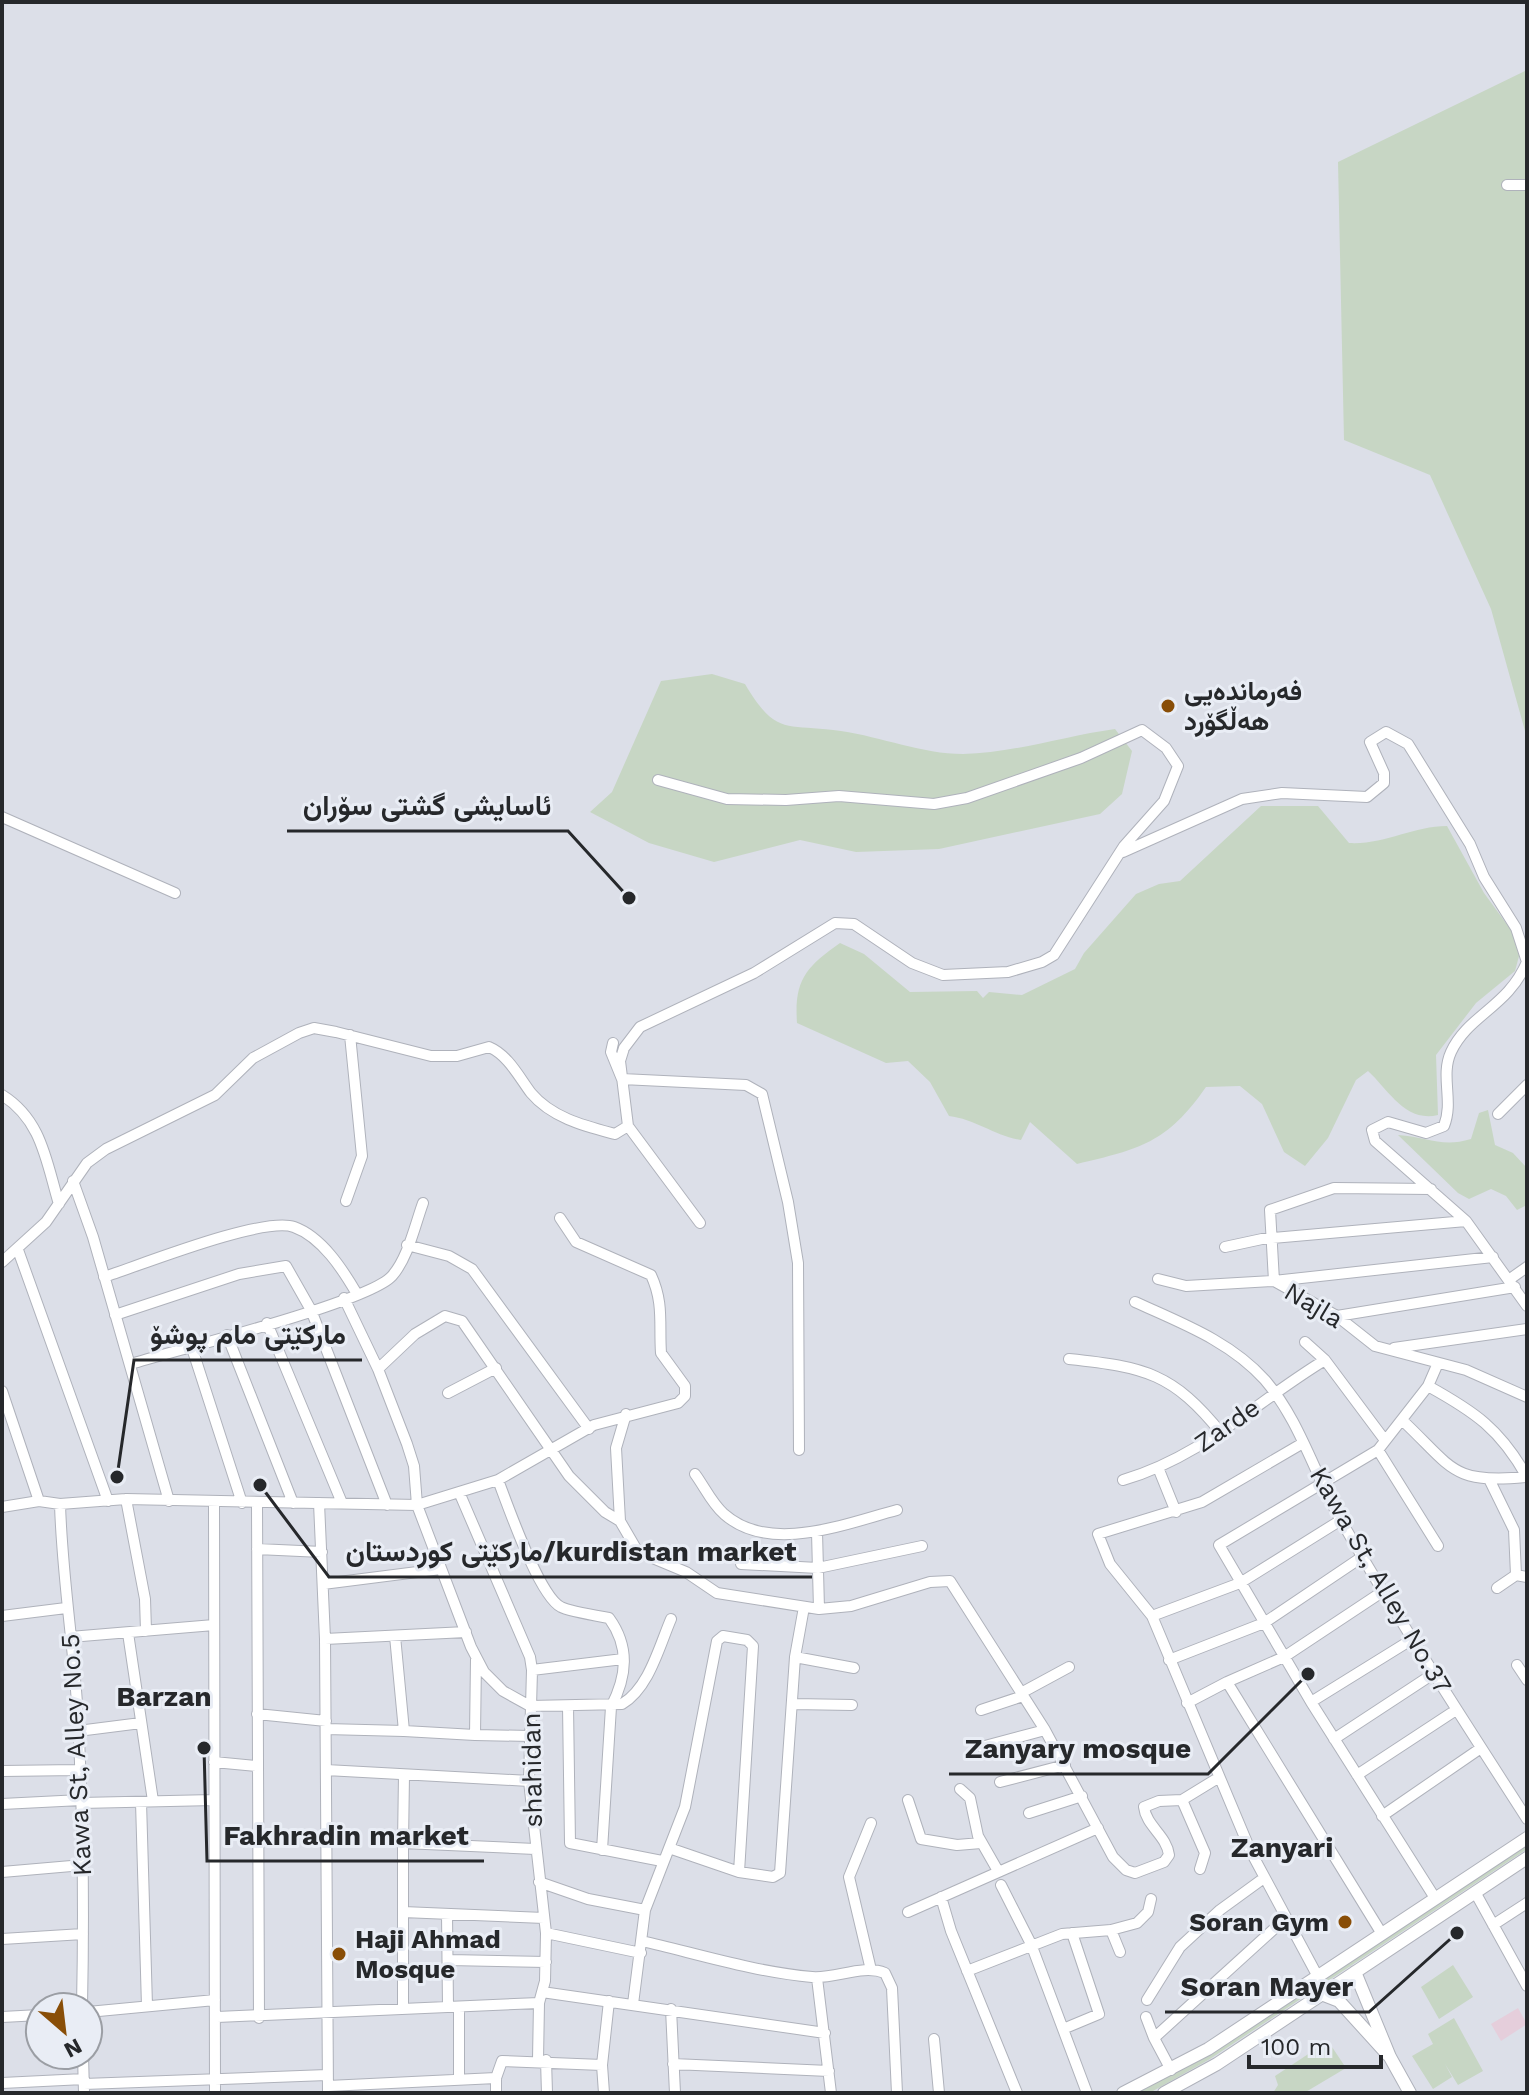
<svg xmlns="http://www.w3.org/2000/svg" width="1529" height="2095" viewBox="0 0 1529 2095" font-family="'Work Sans',Vazirmatn,sans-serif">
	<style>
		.education { fill: #e5cedb }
		.green { fill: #c7d6c4 }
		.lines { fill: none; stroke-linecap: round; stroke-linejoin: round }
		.minor-casing { stroke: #afb2bb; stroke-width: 12 }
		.major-casing { stroke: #afb2bb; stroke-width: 14 }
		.minor { stroke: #fff; stroke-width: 10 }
		.major { stroke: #fff; stroke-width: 12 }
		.poi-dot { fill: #894e07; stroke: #e9edf5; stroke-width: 3 }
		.labels { text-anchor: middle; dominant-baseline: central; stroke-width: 6; stroke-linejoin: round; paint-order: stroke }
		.poi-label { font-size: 26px; font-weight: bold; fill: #26282b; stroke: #e9edf5; text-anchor: start }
		.street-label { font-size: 26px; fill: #26282b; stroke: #e9edf5 }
		.neighbourhood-label { font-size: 28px; font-weight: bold; fill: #26282b; stroke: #e9edf5 }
		.leader { fill: none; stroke: #26282b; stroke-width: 3 }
		.callout-dot { fill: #26282b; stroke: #e9edf5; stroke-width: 3 }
		.callout-label { font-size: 28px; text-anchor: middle; font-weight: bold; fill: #26282b; stroke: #e9edf5; stroke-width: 6; stroke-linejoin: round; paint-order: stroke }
	</style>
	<rect width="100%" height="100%" fill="#dcdfe8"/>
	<path class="education" d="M1518,2008L1527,2024L1501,2041L1491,2024Z"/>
	<path class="green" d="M1527,70V738L1491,609L1430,475L1344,440L1338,162Z
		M712,674L745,684C777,738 787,723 841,731C882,737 922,754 963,754C1014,753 1064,736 1115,729L1132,751L1122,794L1100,814L939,849L856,852L800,840L714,862L649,843L590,812L612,792L661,681Z
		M1261,806H1318L1349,843C1384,845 1413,826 1447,826L1484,893L1522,945L1515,971L1476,1003L1436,1055L1438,1115C1405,1123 1388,1089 1368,1071L1356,1080L1328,1138L1305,1166L1284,1152L1262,1104L1240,1086L1206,1087C1167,1143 1140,1149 1077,1164L1030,1122L1021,1140C995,1136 975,1119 949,1116L930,1082L908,1061L886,1063L797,1023C794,980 806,967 840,943L864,954L910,992L977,991L983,998L989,992L1022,995L1075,969L1084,953L1136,894L1159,884L1180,881Z
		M1488,1110L1495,1145L1513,1153L1527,1168V1205L1517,1210L1506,1196L1491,1189L1469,1199L1458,1193L1398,1135C1428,1137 1442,1148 1471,1139L1479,1113Z
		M1527,1843V1849L1210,2059L1153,2091L1137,2093L1207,2054Z
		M1453,1965L1473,1997L1439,2019L1421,1987Z
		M1454,2018L1483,2071L1458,2085L1445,2064L1452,2077L1433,2089L1412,2056L1433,2044L1428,2034Z
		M1328,2041L1346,2068L1304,2093H1273L1278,2085L1275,2076Z"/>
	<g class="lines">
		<defs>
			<path id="minor" d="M1507,185H1527
				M2,817L175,893
				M1123,852L1242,799L1282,793L1367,797L1384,783V773L1370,742L1386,732L1408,744L1470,844L1484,877L1516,928L1527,962C1508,1007 1468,1015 1451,1052C1440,1076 1454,1101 1444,1126L1426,1133L1388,1122L1372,1130L1375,1141L1466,1221L1527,1306
				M613,1043L611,1052L622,1079L746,1085L762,1094L788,1202L798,1263L799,1450
				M2,1095C42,1120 46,1161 59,1204
				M1498,1114L1527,1085
				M628,1126L700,1223
				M73,1181L93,1237L169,1501
				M1431,1189L1334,1188L1270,1210L1274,1281L1337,1316L1375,1346L1466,1370L1527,1397
				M346,1201L362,1156L350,1035
				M407,1245L449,1256L472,1269L589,1429
				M1225,1247L1262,1239L1466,1221
				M18,1250L108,1501
				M2,1262L46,1222L87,1163L106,1149L215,1095L253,1058L299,1033L314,1028L336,1032L431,1056H457L489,1047C508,1055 519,1077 531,1093C552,1118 585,1126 615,1134L628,1126L620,1061L624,1048L640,1027L754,973L835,923L854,924L912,963L943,975L1008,972L1042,962L1054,955L1124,846L1164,801L1178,766L1166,748L1142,730L1081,758L967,798L934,804L839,796L786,800L727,799L658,780
				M104,1277C141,1265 263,1216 294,1227C322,1237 343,1270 357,1294
				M1158,1279L1186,1286L1274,1281L1493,1257
				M1510,1279L1527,1267
				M344,1298L378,1369L407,1444L414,1466L417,1505L471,1647L484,1672L503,1691L530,1706L622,1704C649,1688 659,1647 671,1619
				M1135,1302C1181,1323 1230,1341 1265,1380C1301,1422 1315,1477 1343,1524C1401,1624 1464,1721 1527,1819
				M115,1315L239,1274L286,1266L311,1310L387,1505
				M1337,1316L1515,1287
				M267,1323L342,1503
				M227,1335L293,1503
				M1305,1342L1325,1360L1384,1439
				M191,1345L242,1503
				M1394,1348L1527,1329
				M1069,1359C1145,1367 1173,1373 1222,1434
				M131,1364C176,1350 369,1302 392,1276C408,1258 415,1225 423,1203
				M378,1369L415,1334L445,1316L462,1321L569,1476L605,1512L620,1521L638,1552L686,1572L717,1593L819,1609L851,1606L930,1582L950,1581L1045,1730L1113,1857L1126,1870L1135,1873L1164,1862L1169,1855C1167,1836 1146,1826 1144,1807L1159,1801L1182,1800L1218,1778
				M1428,1386C1475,1412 1500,1429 1527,1477
				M2,1391L39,1501
				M448,1393L496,1368
				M1402,1420C1454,1469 1451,1484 1527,1477
				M1303,1443L1202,1502L1098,1534L1110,1564L1152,1616L1251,1852L1317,1975
				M1378,1450L1438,1546
				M1159,1470L1176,1512
				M695,1474C704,1486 712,1504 724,1514C770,1555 847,1523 897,1510
				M498,1480C508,1506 539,1596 561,1607C568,1611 598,1616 609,1618C630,1647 627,1676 611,1707L602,1850
				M1123,1480C1202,1457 1257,1401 1325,1360
				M1490,1481L1514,1530L1516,1575L1527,1577
				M459,1492L530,1657L532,1670L529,1781L546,1933L545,1981L539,2003L538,2060
				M126,1499L145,1599L146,1631
				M257,1502L259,2018
				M214,1503L215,2093
				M319,1503L325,1639L328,2093
				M60,1504C62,1576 74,1647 78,1718C83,1814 84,1911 82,2007
				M2,1507L39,1501L60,1504L126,1499L417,1505L498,1480L594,1425L678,1403L685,1396V1386L661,1353C659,1324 664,1303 651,1275L576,1242L560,1218
				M620,1521L616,1448L626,1414
				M817,1532L819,1609
				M257,1549L322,1552
				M741,1564L818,1568L922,1546
				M323,1584L441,1569
				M1497,1588L1516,1575
				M2,1616L66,1608
				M1152,1616L1240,1583L1341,1520
				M128,1633L153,1801
				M70,1637L214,1625
				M325,1639L466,1632
				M795,1657L854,1668
				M1169,1660L1264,1623L1362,1557
				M1517,1665L1527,1680
				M532,1670L623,1659
				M1021,1693L1069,1667
				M1311,1702L1411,1640
				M1187,1703L1227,1682
				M793,1704L852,1705
				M568,1706L570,1843L662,1861
				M981,1710L1023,1696
				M257,1714L326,1721
				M326,1729L404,1731L395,1636
				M78,1731L141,1723
				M404,1731L475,1735L476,1659
				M475,1735L530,1736
				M1334,1739L1433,1674
				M981,1747L1045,1730
				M214,1762L257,1766
				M326,1770L529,1781
				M2,1771L78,1770
				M404,1775L403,1843L535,1849
				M1357,1775L1456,1710
				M1000,1782L1065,1765
				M960,1789L970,1798L978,1836L998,1871
				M908,1800L921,1839L957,1845L981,1843
				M1182,1800L1205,1853L1200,1869
				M141,1802L147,2006
				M81,1803L214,1800
				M2,1804L81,1800
				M1029,1813L1082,1796
				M1382,1816L1481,1748
				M403,1843V2009
				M669,1848L739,1872L773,1877L780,1873L795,1657L804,1607
				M2,1872L83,1865
				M539,1882L588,1899L645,1910
				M1001,1885L1031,1944L1087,2093
				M1475,1892L1527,1986
				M941,1897L951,1931L1017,2093
				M1435,1898L1311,1702L1219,1545L1378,1450L1428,1386L1438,1363
				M403,1912L544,1918
				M908,1912L1098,1828
				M447,1914L448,2007
				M1493,1925L1527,1903
				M1111,1930L1120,1952
				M546,1933L641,1953
				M1382,1934L1227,1682L1284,1657L1382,1592
				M2,1939L83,1934
				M642,1941C698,1954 755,1972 812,1977C836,1979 862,1964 885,1973L892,1988L897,2093
				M449,1960L546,1962
				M871,1970L849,1877L871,1823
				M967,1971L1062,1934L1111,1930L1137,1923L1148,1912L1151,1899
				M817,1978L831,2093
				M542,1992L825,2033
				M1147,2000L1180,1947L1220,1910L1264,1878
				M633,2004L645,1910L685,1807L717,1641L723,1636L747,1640L753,1646L739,1872
				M459,2007V2079
				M671,2009L675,2093
				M88,2012L215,2000
				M2,2017L40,2015
				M217,2017L539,2003
				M1146,2017L1154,2038L1286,1918
				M1063,2029L1099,2014L1072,1933
				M1154,2038L1171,2070
				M934,2039L939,2093
				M83,2055L84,2093
				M546,2060L547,2093
				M673,2064L829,2071
				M2,2083L84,2079
				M84,2084L327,2075
				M328,2086L496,2078
				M496,2093V2078L502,2061L602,2065
				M604,2093L602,2065L609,2001"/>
			<path id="major" d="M1355,1972L1390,2057L1410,2093
				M1321,1994L1339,2001L1388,2055
				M1123,2093L1208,2049L1527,1838
				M1164,2093L1217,2064L1527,1858"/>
		</defs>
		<use href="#minor" class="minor-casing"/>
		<use href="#major" class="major-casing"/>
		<use href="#minor" class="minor"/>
		<use href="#major" class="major"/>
	</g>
	<g class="poi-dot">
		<circle cx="1168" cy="706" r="8"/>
		<circle cx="1345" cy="1922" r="8"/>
		<circle cx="339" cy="1954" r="8"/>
	</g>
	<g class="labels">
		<g class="poi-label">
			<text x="1184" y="691">فەرماندەیی<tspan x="1184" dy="30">هەڵگۆرد</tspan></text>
			<text x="1329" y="1922" text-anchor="end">Soran Gym</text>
			<text x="355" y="1939">Haji Ahmad<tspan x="355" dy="30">Mosque</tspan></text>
		</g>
		<g class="street-label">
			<text transform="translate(1314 1305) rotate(31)">Najla</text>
			<text transform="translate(1227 1425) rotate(-35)">Zarde</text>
			<text transform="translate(1381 1580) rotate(60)">Kawa St, Alley No.37</text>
			<text transform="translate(76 1755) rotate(-93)">Kawa St, Alley No.5</text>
			<text transform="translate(532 1770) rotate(-91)">shahidan</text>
		</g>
		<g class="neighbourhood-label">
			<text x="164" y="1696">Barzan</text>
			<text x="1282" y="1847">Zanyari</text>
		</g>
	</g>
	<path class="leader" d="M629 898L568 831H287M117 1477L134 1360H362M260 1485L329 1577H812M1308 1674L1208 1774H949M204 1748L207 1861H484M1457 1933L1369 2012H1165"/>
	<g class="callout-dot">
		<circle cx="629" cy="898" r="8"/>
		<circle cx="117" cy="1477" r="8"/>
		<circle cx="260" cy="1485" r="8"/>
		<circle cx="1308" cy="1674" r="8"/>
		<circle cx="204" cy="1748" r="8"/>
		<circle cx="1457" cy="1933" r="8"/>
	</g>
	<g class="callout-label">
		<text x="427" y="815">ئاسایشی گشتی سۆران</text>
		<text x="248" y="1344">مارکێتی مام پوشۆ</text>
		<text x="571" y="1561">مارکێتی کوردستان/kurdistan market</text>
		<text x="1078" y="1758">Zanyary mosque</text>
		<text x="346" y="1845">Fakhradin market</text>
		<text x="1267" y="1996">Soran Mayer</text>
	</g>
	<rect width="1529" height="2095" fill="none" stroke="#26282b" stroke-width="8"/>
	<g transform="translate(64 2031) rotate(152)"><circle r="38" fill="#e9edf5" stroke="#9b9ea4" stroke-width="2"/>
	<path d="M0-6L14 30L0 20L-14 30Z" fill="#894e07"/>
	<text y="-12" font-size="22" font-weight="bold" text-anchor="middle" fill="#26282b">N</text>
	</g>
	<path d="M1249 2055v12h132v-12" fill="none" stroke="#26282b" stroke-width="4"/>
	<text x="1261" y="2055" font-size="24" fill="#26282b" stroke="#e9edf5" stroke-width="6" paint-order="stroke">100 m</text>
</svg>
